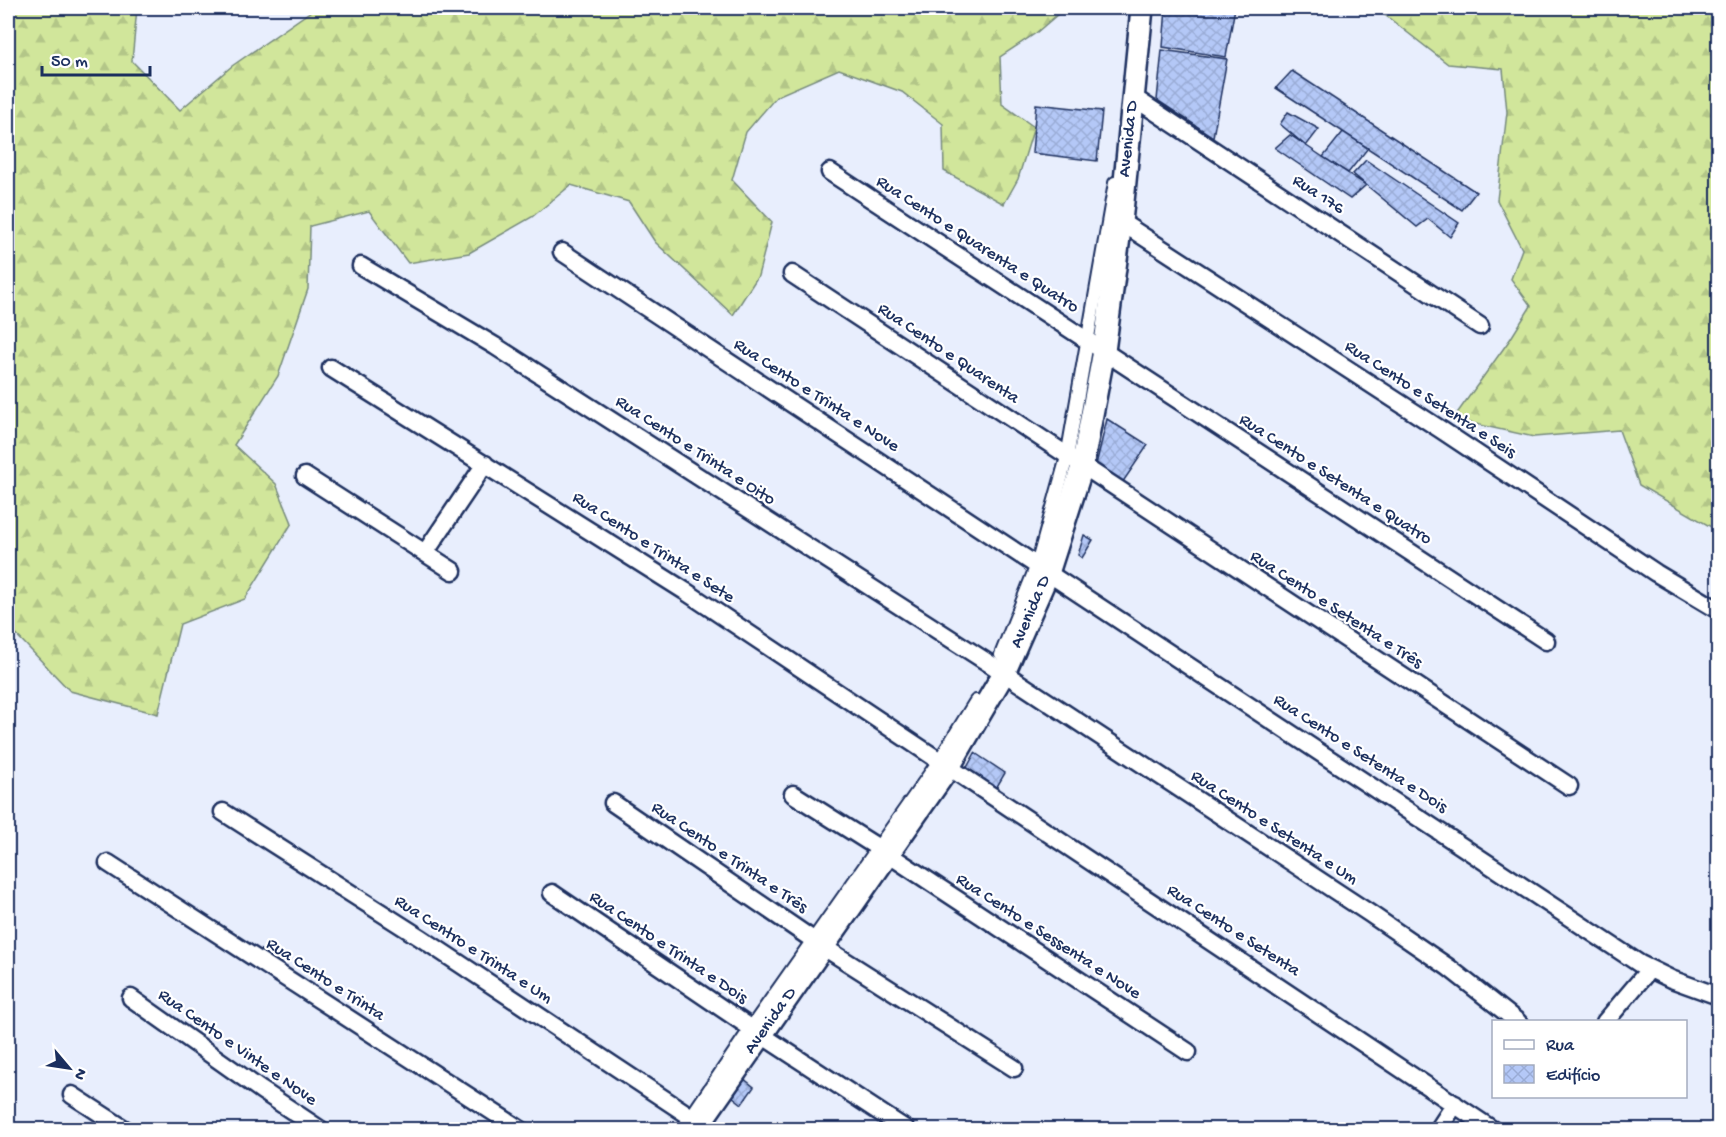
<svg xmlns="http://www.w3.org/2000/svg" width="1726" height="1137" viewBox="0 0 1726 1137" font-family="'Gochi Hand',sans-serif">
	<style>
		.forest { fill: url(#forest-firs); stroke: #768a7c; stroke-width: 1.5 }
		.building { fill: url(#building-cross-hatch); stroke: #1b2f5e; stroke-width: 1.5 }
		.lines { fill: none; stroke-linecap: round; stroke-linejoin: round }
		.pedestrian-casing { stroke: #1b2f5e; stroke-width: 16 }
		.minor-casing { stroke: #1b2f5e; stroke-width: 21 }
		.tertiary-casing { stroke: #1b2f5e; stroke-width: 26 }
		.pedestrian { stroke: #fff; stroke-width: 12 }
		.minor { stroke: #fff; stroke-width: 16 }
		.tertiary { stroke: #fff; stroke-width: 21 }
		.labels { text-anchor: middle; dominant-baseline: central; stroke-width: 4.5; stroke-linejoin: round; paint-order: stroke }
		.street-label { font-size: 18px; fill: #1b2f5e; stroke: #fff }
	</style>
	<defs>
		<pattern id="forest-firs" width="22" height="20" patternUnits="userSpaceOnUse" patternTransform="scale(1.5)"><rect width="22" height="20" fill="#d1e69b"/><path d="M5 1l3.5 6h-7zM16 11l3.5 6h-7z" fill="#b3c688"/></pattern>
		<pattern id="building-cross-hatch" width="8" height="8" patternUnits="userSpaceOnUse" patternTransform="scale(1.5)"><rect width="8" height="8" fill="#b4c8f7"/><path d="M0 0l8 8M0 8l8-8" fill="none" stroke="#9aacd6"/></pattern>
	</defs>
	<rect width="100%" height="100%" fill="#e8eefd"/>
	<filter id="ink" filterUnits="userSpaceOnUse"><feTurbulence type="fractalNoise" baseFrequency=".0167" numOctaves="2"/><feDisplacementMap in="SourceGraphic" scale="12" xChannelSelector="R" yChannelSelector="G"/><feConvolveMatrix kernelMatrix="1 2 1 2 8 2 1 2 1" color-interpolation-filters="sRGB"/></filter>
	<g filter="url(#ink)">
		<path class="forest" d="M8,8H137L132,61L180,110L232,66L311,11L312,8H1065L1036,33L1000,57L1002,104L1034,127L1018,179L1004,204L944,171L943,124L902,92L839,69L777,96L746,132L732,180L772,222L758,276L733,315L655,242L629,202L571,185L532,217L469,253L408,263L369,211L310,226L308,289L278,376L234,445L276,484L292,523L245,599L180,624L158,714L70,691L8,626Z
			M1376,8H1718V531L1639,485L1619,430L1534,437L1453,419L1511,338L1531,306L1511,279L1522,249L1497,200L1507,112L1503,69L1448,64Z"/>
		<path class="building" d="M1166,8H1235L1226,57L1163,47Z
			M1162,50L1227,59L1213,137L1157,100Z
			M1292,71L1476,192L1462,210L1276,88Z
			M1036,104L1102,111L1097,161L1032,153Z
			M1288,112L1319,129L1306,146L1280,124Z
			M1343,132L1368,148L1348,173L1323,157Z
			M1290,135L1323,157L1366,185L1350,199L1275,148Z
			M1366,160L1459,223L1450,237L1428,219L1417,227L1353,174Z
			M1107,419L1148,445L1120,486L1095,469Z
			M1084,535L1093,540L1082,558L1078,555Z
			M975,753L1005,773L995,790L965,771Z
			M743,1078L754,1087L742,1104L732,1096Z"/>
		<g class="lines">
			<defs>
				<path id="pedestrian" d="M1001,655L1037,565L1067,457L1115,183
					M682,1130L751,1028L939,761L976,701"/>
				<path id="minor" d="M1133,97L1480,326
					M830,172L1546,641
					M1121,222L1440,429L1656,573L1718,610
					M562,252L1640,964L1671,979L1718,996
					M361,266L495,346L1004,673L1369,913L1448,967L1518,1022
					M792,274L1569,786
					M331,368L685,591L1493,1130
					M305,476L453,571
					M425,553L485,464
					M793,794L888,854L1188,1052
					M613,803L822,946L1014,1068
					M223,812L421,938L711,1130
					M108,863L521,1130
					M552,893L751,1028L907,1130
					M131,998L261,1090L321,1130
					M1605,1022L1649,970
					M72,1095L126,1130
					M1438,1130L1455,1104"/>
				<path id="tertiary" d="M695,1130L949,767L1004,673L1048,573L1082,467L1104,351L1121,222L1142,8"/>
			</defs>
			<use href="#pedestrian" class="pedestrian-casing"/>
			<use href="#minor" class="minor-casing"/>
			<use href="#tertiary" class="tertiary-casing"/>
			<use href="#pedestrian" class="pedestrian"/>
			<use href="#minor" class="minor"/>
			<use href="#tertiary" class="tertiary"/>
		</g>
	</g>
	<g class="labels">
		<g class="street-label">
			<text transform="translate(1129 139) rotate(-84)">Avenida D</text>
			<text transform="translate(1318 195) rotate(33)">Rua 176</text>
			<text transform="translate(977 245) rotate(33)">Rua Cento e Quarenta e Quatro</text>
			<text transform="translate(948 354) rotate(34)">Rua Cento e Quarenta</text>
			<text transform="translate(816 396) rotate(33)">Rua Cento e Trinta e Nove</text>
			<text transform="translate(1430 400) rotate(33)">Rua Cento e Setenta e Seis</text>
			<text transform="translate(695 451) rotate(33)">Rua Cento e Trinta e Oito</text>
			<text transform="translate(1335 480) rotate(33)">Rua Cento e Setenta e Quatro</text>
			<text transform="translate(653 548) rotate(33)">Rua Cento e Trinta e Sete</text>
			<text transform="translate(1336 610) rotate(33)">Rua Cento e Setenta e Três</text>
			<text transform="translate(1031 612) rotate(-67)">Avenida D</text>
			<text transform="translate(1360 754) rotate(33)">Rua Cento e Setenta e Dois</text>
			<text transform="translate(1274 828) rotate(33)">Rua Cento e Setenta e Um</text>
			<text transform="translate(729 858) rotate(34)">Rua Cento e Trinta e Três</text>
			<text transform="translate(1233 931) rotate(33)">Rua Cento e Setenta</text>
			<text transform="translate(1048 937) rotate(33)">Rua Cento e Sessenta e Nove</text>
			<text transform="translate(668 948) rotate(34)">Rua Cento e Trinta e Dois</text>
			<text transform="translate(473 950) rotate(33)">Rua Centro e Trinta e Um</text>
			<text transform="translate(325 980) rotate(33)">Rua Cento e Trinta</text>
			<text transform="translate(771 1021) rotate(-55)">Avenida D</text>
			<text transform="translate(237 1048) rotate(35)">Rua Cento e Vinte e Nove</text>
		</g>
	</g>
	<rect width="1726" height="1137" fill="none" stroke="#fff" stroke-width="30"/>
	<rect x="15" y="15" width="1696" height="1107" fill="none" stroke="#1b2f5e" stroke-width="2" filter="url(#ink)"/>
	<rect x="1492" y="1020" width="195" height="78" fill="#ffffff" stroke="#a4acbf" stroke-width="1.5"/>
	<rect x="1504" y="1040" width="30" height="9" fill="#ffffff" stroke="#a4acbf" stroke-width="1.5"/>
	<text x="1546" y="1050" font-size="18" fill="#1b2f5e">Rua</text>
	<rect x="1504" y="1065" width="30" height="18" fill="url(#building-cross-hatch)" stroke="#a4acbf" stroke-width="1.5"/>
	<text x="1546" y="1080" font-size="18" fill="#1b2f5e">Edifício</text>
	<g transform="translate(69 1068) rotate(119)" stroke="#ffffff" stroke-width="4.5" paint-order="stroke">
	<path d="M0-4.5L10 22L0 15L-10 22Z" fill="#1b2f5e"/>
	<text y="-9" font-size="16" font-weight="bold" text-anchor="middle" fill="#1b2f5e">N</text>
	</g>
	<path d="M42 66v9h108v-9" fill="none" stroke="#1b2f5e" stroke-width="3"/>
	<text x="51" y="66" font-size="18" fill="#1b2f5e" stroke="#ffffff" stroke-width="4.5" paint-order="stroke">50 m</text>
</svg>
